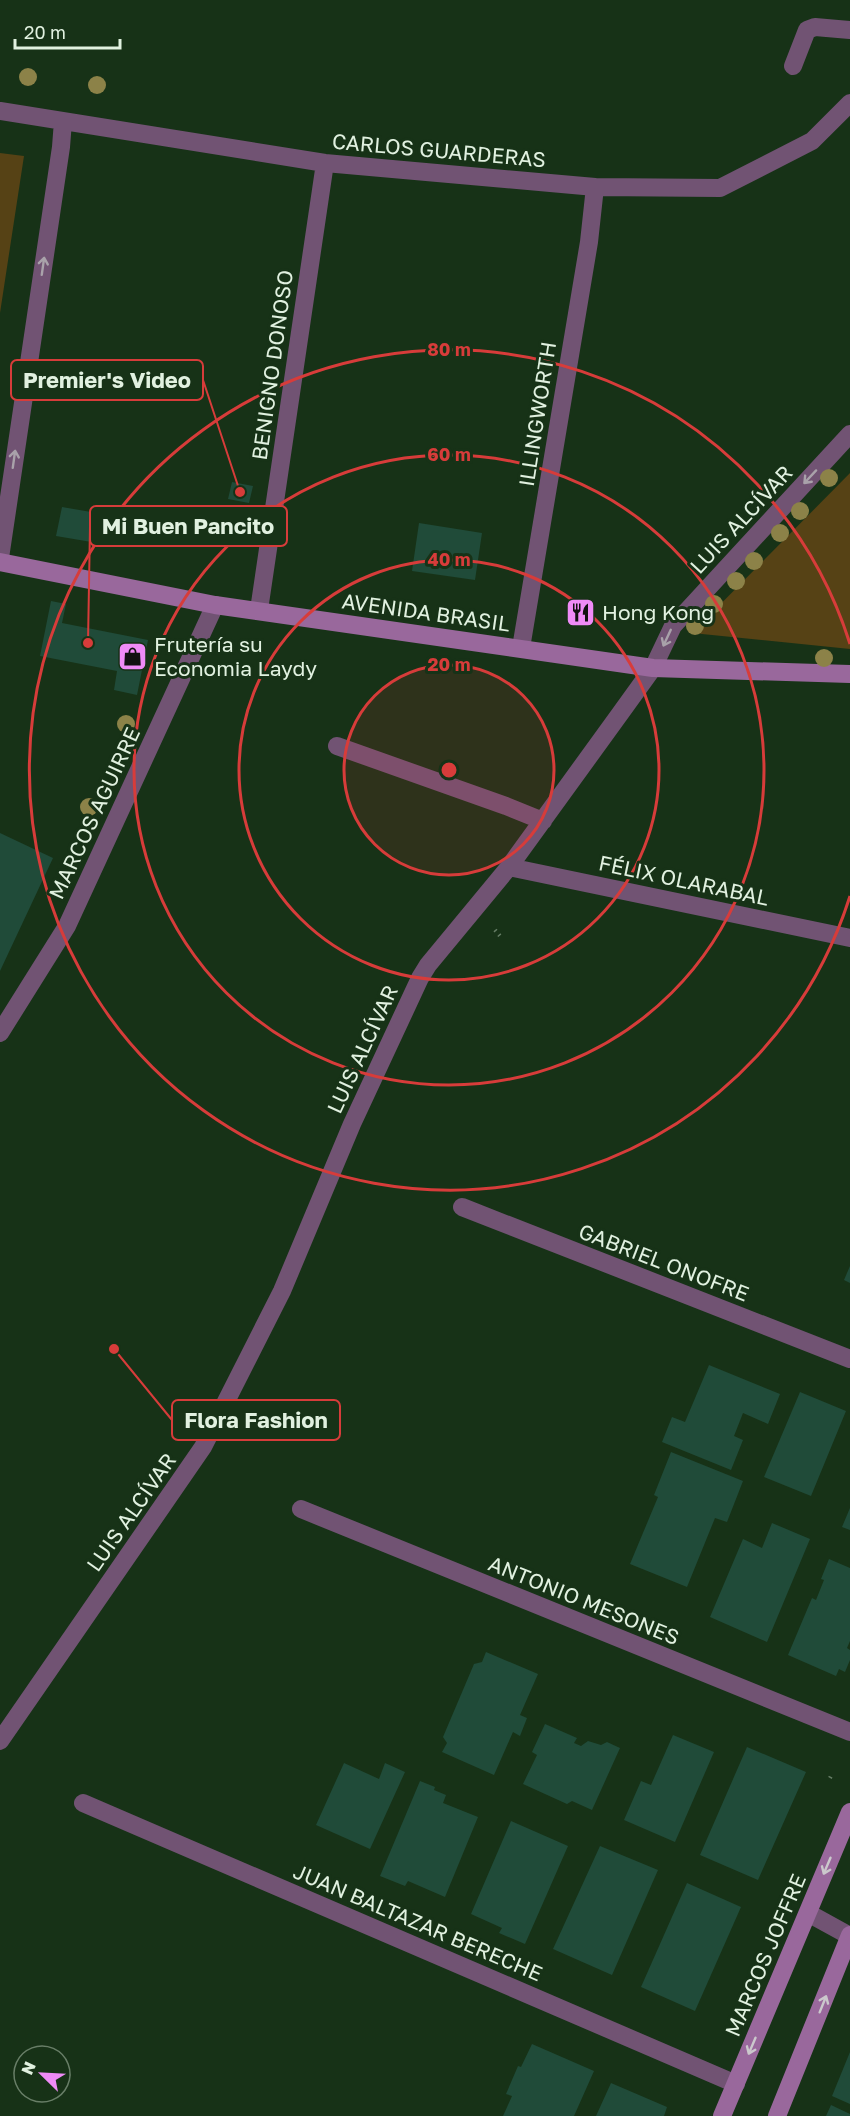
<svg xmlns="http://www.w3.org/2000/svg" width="850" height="2116" viewBox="0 0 850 2116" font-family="'Golos Text',sans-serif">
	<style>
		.green { fill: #564215 }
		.building { fill: #204b39 }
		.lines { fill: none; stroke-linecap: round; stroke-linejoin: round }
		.path { stroke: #657c65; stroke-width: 4; stroke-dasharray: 1.5 4.5; stroke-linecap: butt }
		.lane { stroke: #715373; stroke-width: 18 }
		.street { stroke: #715373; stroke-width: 18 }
		.secondary { stroke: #99689c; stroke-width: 18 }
		.tree { fill: #8c8248 }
		.oneway { stroke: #a9a2aa }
		.oneway2 { stroke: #cbc8cc }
		.ring { fill: none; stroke: #d73c3a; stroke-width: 3 }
		.labels { text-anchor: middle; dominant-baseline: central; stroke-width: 6; stroke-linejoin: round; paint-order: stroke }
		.street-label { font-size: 21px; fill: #e1f1e0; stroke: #173217 }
		.poi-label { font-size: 21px; fill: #e1f1e0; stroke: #173217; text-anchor: start }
		.centre { fill: #d73c3a; stroke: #173217; stroke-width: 3 }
		.ring-label { font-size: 18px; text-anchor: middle; font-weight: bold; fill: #d73c3a; stroke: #173217; stroke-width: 6; stroke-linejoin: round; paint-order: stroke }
		.leader { fill: none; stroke: #d73c3a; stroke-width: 2 }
		.callout-dot { fill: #d73c3a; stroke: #173217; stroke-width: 2 }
		.callout { fill: #173217; stroke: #d73c3a; stroke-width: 2 }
		.callout-label { font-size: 22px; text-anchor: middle; font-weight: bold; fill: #e1f1e0 }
	</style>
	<rect width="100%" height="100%" fill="#173217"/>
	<path class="green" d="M0,153L24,156L0,313Z
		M850,473V649L692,633Z"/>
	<path class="building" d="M232,482L253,486L249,503L228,499Z
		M62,507L126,518L121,547L56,536Z
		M419,523L482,533L475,580L412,571Z
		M51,601L66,604L62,623L148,640L137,695L114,690L117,671L40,656Z
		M0,833L53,858L0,971Z
		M850,1266V1283L844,1280Z
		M709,1365L780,1394L768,1424L743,1413L734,1436L743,1440L731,1470L662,1442L672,1417L685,1422Z
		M800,1392L846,1411L811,1496L764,1477Z
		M671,1452L743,1481L727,1522L715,1518L687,1587L630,1564L658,1497L654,1495Z
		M850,1508V1530L842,1527Z
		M772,1523L810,1539L767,1642L710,1617L743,1539L762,1548Z
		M829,1559L850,1568V1641L847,1648L850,1650V1660L845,1672L839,1669L836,1676L788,1655L812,1598L816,1600L824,1580L821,1579Z
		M486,1652L538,1674L520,1715L527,1718L520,1736L513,1732L494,1775L442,1752L447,1743L443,1737L474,1664L482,1662Z
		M545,1724L577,1738L574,1743L581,1746L588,1741L601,1745L607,1742L620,1748L592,1810L572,1801L567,1804L523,1784L537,1755L532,1752Z
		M673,1735L714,1752L675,1842L624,1820L641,1781L651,1785Z
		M747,1747L806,1772L758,1880L700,1855Z
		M344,1763L379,1779L385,1763L405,1772L370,1849L316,1825Z
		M420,1781L435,1787L434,1790L446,1795L443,1803L478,1817L445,1897L408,1881L405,1886L380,1876Z
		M511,1821L568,1846L525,1944L499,1933L502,1928L471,1914Z
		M600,1846L658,1870L612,1975L553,1949Z
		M687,1883L741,1907L695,2011L641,1987Z
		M532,2044L594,2071L574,2116H503L512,2096L506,2094L518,2066L521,2067Z
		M850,2052V2104L832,2096Z
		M611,2083L667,2107L664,2116H596Z
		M831,2105L850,2114V2116H826Z"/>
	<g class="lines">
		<path class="path" d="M495,930L500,936
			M830,1778L832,1774"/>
		<path class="lane" d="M793,66L807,30L815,27L850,30"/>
		<path class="street" d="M0,111L325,163L595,187L720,188L812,141L850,103
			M0,558L61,147L63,121
			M259,610L325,163
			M521,648L589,242L595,187
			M337,746L506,806L543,821
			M509,867L850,938
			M0,1033L67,926L215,605
			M462,1207L850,1359
			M301,1509L850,1732
			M0,1741L203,1447L282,1291L352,1124L420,978L428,965L509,867L622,711L653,668L673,626L850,434
			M83,1803L736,2084
			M808,1913L850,1936"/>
		<path class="secondary" d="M0,562L215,605L653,668L850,674
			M722,2116L850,1812
			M777,2116L850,1935"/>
	</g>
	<g class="tree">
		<circle cx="28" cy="77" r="9"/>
		<circle cx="97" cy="85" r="9"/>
		<circle cx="829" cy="478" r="9"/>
		<circle cx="800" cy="511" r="9"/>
		<circle cx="780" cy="533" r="9"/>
		<circle cx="754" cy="561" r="9"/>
		<circle cx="736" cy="581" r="9"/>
		<circle cx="714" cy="604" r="9"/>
		<circle cx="695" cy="626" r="9"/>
		<circle cx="824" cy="658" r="9"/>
		<circle cx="126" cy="724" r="9"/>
		<circle cx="89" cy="807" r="9"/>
	</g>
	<defs><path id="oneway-shaft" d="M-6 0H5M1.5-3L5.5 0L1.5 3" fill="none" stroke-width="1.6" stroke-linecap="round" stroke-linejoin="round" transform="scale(1.5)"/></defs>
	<g class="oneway">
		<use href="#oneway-shaft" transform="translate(43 266) rotate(-82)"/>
		<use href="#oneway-shaft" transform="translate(14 459) rotate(-82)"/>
		<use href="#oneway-shaft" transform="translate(810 477) rotate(133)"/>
		<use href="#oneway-shaft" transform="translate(667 638) rotate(115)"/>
	</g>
	<g class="oneway2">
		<use href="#oneway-shaft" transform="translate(827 1866) rotate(113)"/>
		<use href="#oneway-shaft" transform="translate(823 2004) rotate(-68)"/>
		<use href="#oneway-shaft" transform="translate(752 2046) rotate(113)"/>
	</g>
	<circle cx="449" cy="770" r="105" fill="#d73c3a" fill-opacity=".12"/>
	<g class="ring">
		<circle cx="449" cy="770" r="105"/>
		<circle cx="449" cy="770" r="210"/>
		<circle cx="449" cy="770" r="315"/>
		<path d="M850 896A420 420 0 1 1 850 644"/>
	</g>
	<defs>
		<symbol id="restaurant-square" viewBox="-11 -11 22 22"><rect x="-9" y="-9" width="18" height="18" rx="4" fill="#ef8bf7" stroke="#173217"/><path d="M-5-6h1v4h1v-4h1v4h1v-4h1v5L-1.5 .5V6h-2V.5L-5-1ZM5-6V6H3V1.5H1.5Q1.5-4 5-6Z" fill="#111"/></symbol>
		<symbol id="shop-square" viewBox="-11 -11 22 22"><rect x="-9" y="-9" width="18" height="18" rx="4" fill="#ef8bf7" stroke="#173217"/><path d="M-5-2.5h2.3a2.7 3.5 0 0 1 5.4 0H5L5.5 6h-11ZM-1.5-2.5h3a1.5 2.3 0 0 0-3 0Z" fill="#111"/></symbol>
	</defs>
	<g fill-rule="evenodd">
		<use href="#restaurant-square" x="564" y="596" width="33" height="33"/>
		<use href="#shop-square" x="116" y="640" width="33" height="33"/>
	</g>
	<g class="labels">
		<g class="street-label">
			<text transform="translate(439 150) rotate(5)">CARLOS GUARDERAS</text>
			<text transform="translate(272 365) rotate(-82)">BENIGNO DONOSO</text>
			<text transform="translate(537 414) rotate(-81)">ILLINGWORTH</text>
			<text transform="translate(741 519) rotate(-47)">LUIS ALCÍVAR</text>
			<text transform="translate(426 612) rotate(8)">AVENIDA BRASIL</text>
			<text transform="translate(94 813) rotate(-65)">MARCOS AGUIRRE</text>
			<text transform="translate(684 880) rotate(12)">FÉLIX OLARABAL</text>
			<text transform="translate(362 1049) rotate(-65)">LUIS ALCÍVAR</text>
			<text transform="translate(664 1262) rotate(21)">GABRIEL ONOFRE</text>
			<text transform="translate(131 1512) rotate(-55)">LUIS ALCÍVAR</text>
			<text transform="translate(584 1600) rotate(22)">ANTONIO MESONES</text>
			<text transform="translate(418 1922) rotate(23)">JUAN BALTAZAR BERECHE</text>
			<text transform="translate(765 1955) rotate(-67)">MARCOS JOFFRE</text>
		</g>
		<g class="poi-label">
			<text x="602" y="612">Hong Kong</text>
			<text x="154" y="644">Frutería su<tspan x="154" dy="24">Economia Laydy</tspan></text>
		</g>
	</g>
	<circle cx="449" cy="770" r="9" class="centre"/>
	<g class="ring-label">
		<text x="449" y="356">80 m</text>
		<text x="449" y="461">60 m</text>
		<text x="449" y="566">40 m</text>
		<text x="449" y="671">20 m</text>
	</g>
	<path class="leader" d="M240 492L203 380M88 643L90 526M114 1349L172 1420"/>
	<g class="callout-dot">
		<circle cx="240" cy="492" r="6"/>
		<circle cx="88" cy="643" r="6"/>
		<circle cx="114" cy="1349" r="6"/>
	</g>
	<g class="callout">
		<rect x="11" y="360" width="192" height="40" rx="6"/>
		<rect x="90" y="506" width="197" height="40" rx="6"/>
		<rect x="172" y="1400" width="168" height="40" rx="6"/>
	</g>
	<g class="callout-label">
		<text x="107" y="388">Premier's Video</text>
		<text x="188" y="534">Mi Buen Pancito</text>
		<text x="256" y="1428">Flora Fashion</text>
	</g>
	<g transform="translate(42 2074) rotate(294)"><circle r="28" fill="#173217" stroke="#687e67" stroke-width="1.5"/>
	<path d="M0-4.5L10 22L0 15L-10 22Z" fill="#ef8bf7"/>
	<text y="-9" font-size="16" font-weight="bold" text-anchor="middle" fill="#e1f1e0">N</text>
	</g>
	<path d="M15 39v9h105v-9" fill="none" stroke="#e1f1e0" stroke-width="3"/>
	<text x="24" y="39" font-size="18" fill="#e1f1e0" stroke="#173217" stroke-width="4.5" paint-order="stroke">20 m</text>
</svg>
